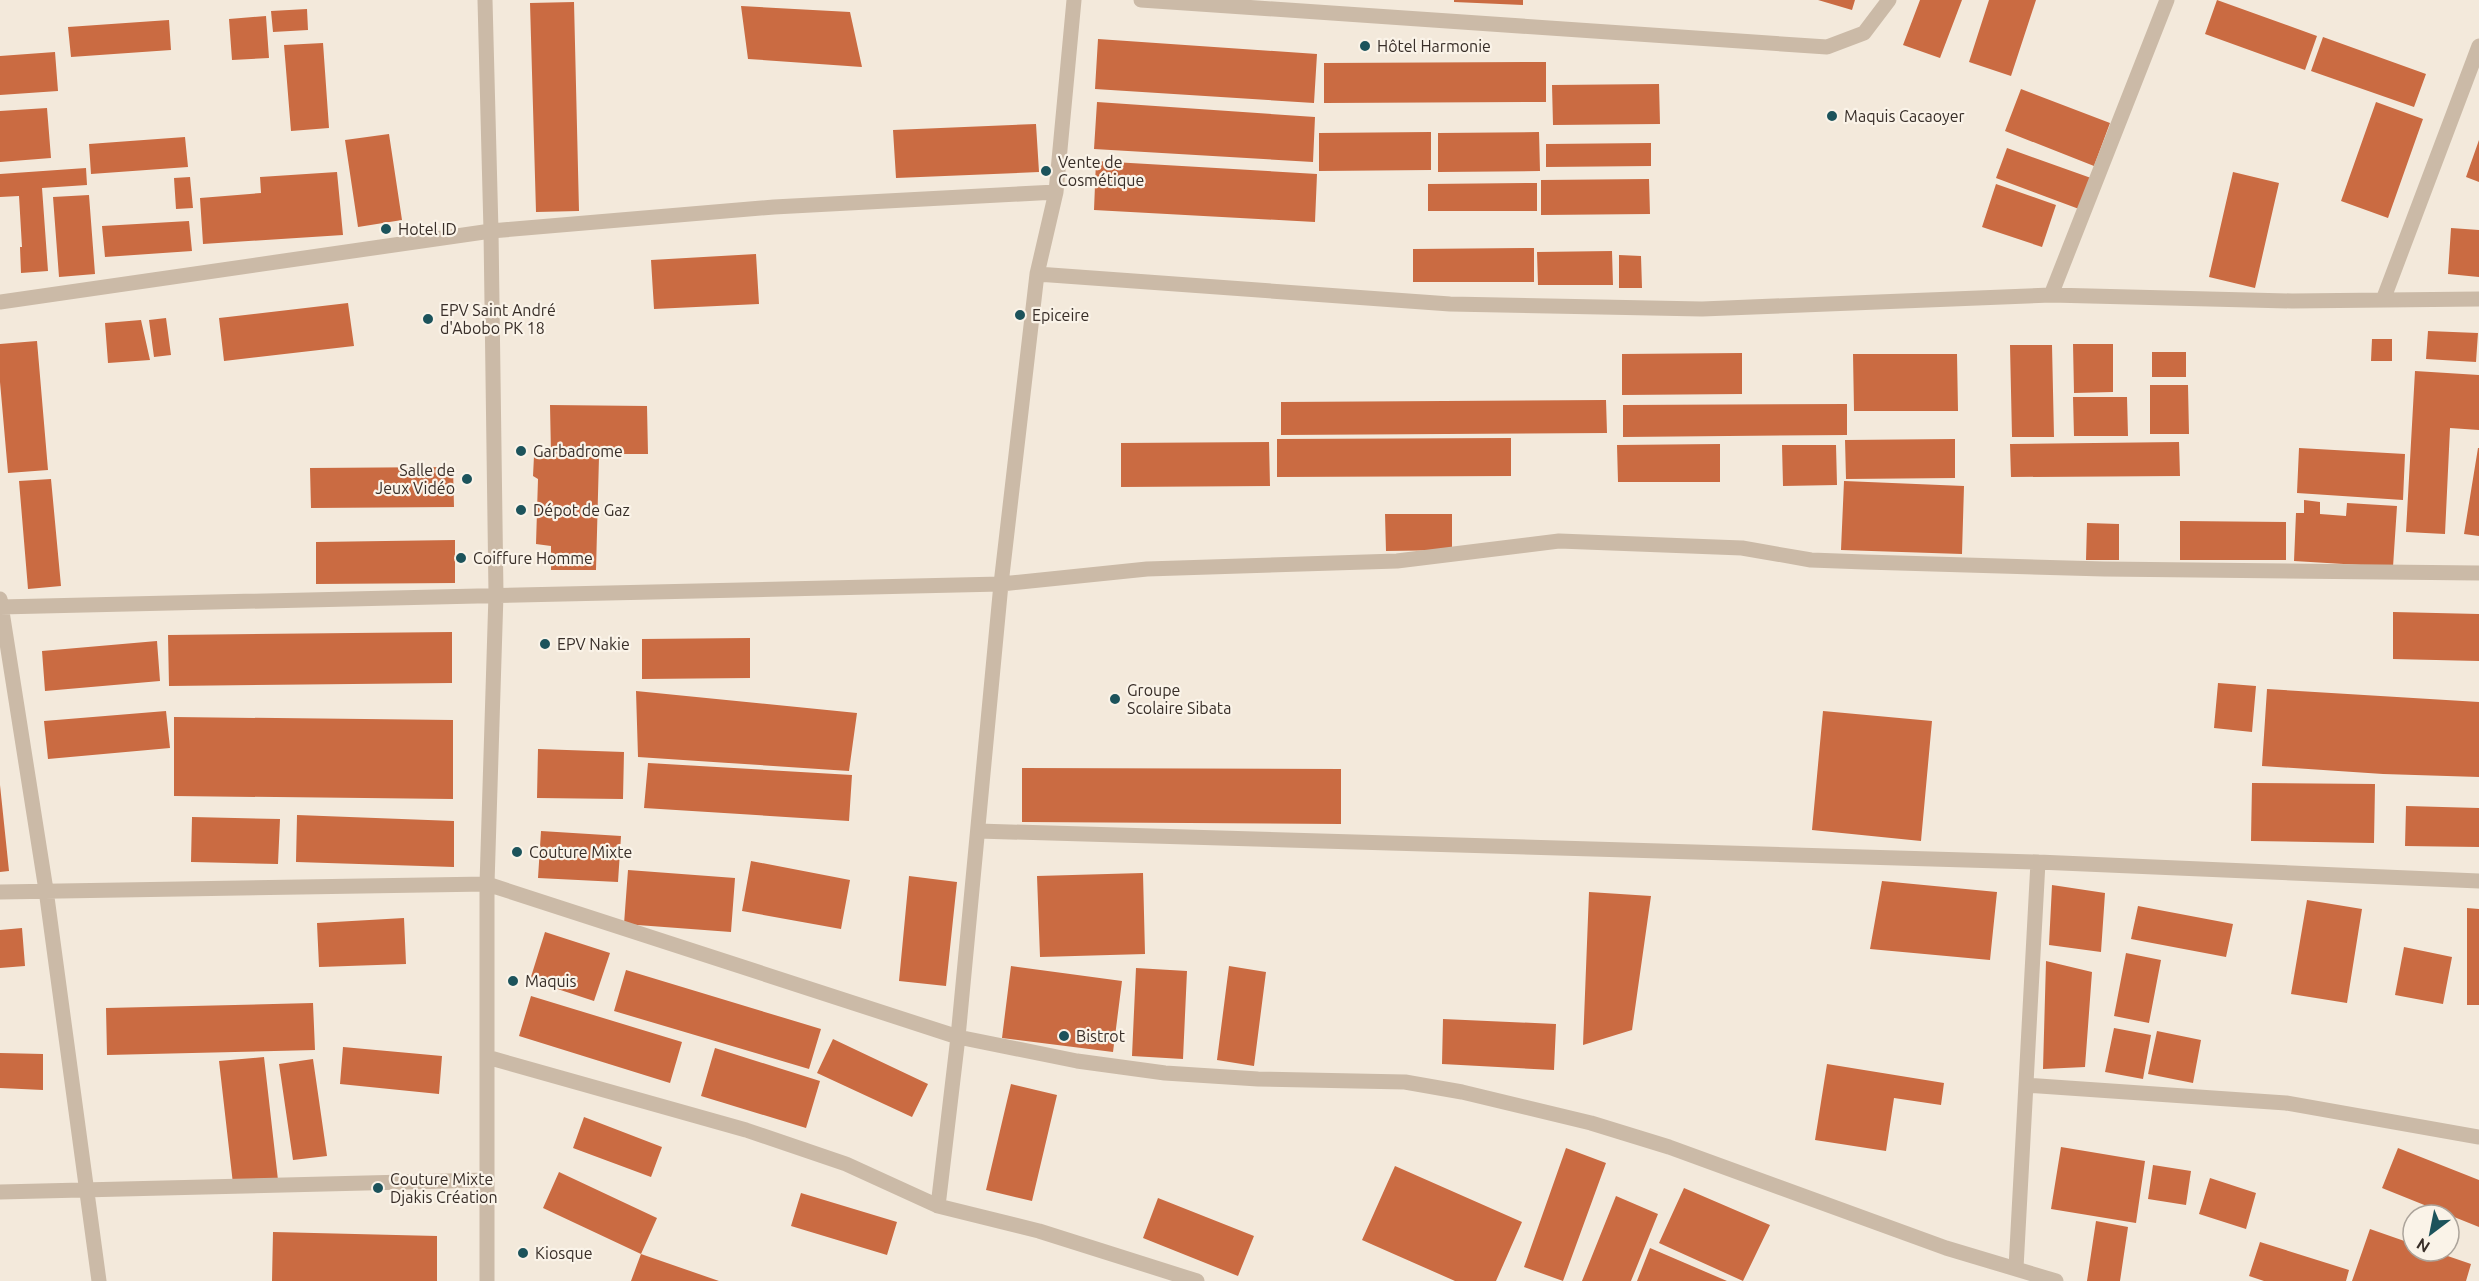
<svg xmlns="http://www.w3.org/2000/svg" width="2479" height="1281" viewBox="0 0 2479 1281" font-family="Ubuntu,sans-serif">
	<style>
		.building { fill: #ca6b42 }
		.lines { fill: none; stroke-linecap: round; stroke-linejoin: round }
		.minor { stroke: #cbbaa7; stroke-width: 15 }
		.poi-dot { fill: #1c535b; stroke: #faf3e8; stroke-width: 2 }
		.labels { text-anchor: middle; dominant-baseline: central; stroke-width: 4.5; stroke-linejoin: round; paint-order: stroke }
		.poi-label { font-size: 16px; fill: #382e28; stroke: #faf3e8; text-anchor: start }
	</style>
	<rect width="100%" height="100%" fill="#f3e9db"/>
	<path class="building" d="M1454,0H1523V5L1454,2Z
		M1818,0H1855L1852,10Z
		M1920,0H1962L1940,58L1903,45Z
		M1989,0H2036L2011,76L1969,62Z
		M2217,0L2317,36L2305,70L2205,34Z
		M574,2L579,211L536,212L530,3Z
		M741,6L850,12L862,67L748,59Z
		M307,9L308,30L273,32L271,11Z
		M266,16L269,58L232,60L229,19Z
		M169,20L171,50L71,57L68,27Z
		M2323,37L2426,74L2414,107L2311,71Z
		M1098,39L1317,54L1314,103L1095,89Z
		M323,43L329,128L291,131L284,45Z
		M55,52L58,91L0,95V56Z
		M1546,62V102L1324,103V63Z
		M1659,84L1660,124L1553,125L1552,85Z
		M2021,89L2110,123L2094,166L2005,131Z
		M1097,102L1315,117L1313,162L1094,149Z
		M2376,102L2423,119L2388,218L2341,201Z
		M47,108L51,158L0,162V111Z
		M1036,124L1039,172L896,178L893,130Z
		M1431,132V170L1319,171V133Z
		M1539,132L1540,171L1438,172V133Z
		M389,134L402,220L358,227L345,140Z
		M185,137L188,167L91,174L89,144Z
		M2479,140V182L2466,177Z
		M1651,143V166L1546,167V144Z
		M2007,148L2091,178L2079,209L1996,178Z
		M1096,161L1317,174L1315,222L1094,210Z
		M86,168L87,185L42,188L48,271L21,273L20,247H22L19,196L0,197V174Z
		M337,172L343,235L203,244L200,198L261,193L260,177Z
		M2233,172L2279,183L2255,288L2209,277Z
		M190,177L193,208L176,209L174,178Z
		M1649,179L1650,214L1541,215V180Z
		M1537,183V211H1428V184Z
		M1996,184L2056,205L2042,247L1982,227Z
		M89,195L95,274L59,277L53,197Z
		M189,221L192,251L105,257L102,226Z
		M2451,228L2479,230V277L2448,274Z
		M1534,248V282H1413V249Z
		M1612,251L1613,285H1538L1537,252Z
		M756,254L759,304L654,309L651,260Z
		M1619,255L1641,256L1642,288H1619Z
		M348,303L354,346L224,361L219,318Z
		M166,318L171,355L154,357L149,320Z
		M141,320L150,360L108,363L105,323Z
		M2428,331L2478,333L2476,362L2426,359Z
		M2372,339H2392V361H2371Z
		M37,341L48,470L8,473L0,382V344Z
		M2073,344H2113V392L2074,393Z
		M2010,345H2052L2054,437H2012Z
		M2152,352H2186V377H2152Z
		M1742,353V394L1622,395V354Z
		M1853,354H1957L1958,411H1854Z
		M2415,371L2479,375V430L2450,428L2445,534L2406,532Z
		M2150,385H2188L2189,434H2150Z
		M2073,397H2127L2128,436H2074Z
		M1606,400L1607,433L1281,435V402Z
		M1847,404V435L1623,437V405Z
		M550,405L647,406L648,454H551Z
		M1511,438V476L1277,477V439Z
		M1955,439V478L1846,479L1845,440Z
		M1269,442L1270,486L1121,487V443Z
		M2179,442L2180,476L2011,477L2010,444Z
		M1720,444V482H1618L1617,445Z
		M1782,445H1836L1837,485L1783,486Z
		M2299,448L2405,454L2403,500L2297,493Z
		M2478,448H2479V536L2464,534Z
		M534,456L599,457L596,570H551V546L536,544L538,479L533,476Z
		M453,467L454,507L311,508L310,468Z
		M51,479L61,586L28,589L19,481Z
		M1844,481L1964,486L1962,554L1841,550Z
		M2304,500L2320,502V514L2346,516L2347,503L2397,506L2393,567L2294,561L2296,513H2304Z
		M1385,514H1452V550L1386,551Z
		M2180,521L2286,522V560H2180Z
		M2087,523L2119,524V560H2086Z
		M455,540V583L316,584V542Z
		M2393,612L2479,614V661L2393,659Z
		M452,632V683L169,686L168,635Z
		M750,638V678L642,679V639Z
		M157,641L160,681L45,691L42,651Z
		M2218,683L2256,686L2252,732L2214,728Z
		M2267,689L2479,702V777L2383,774L2262,766Z
		M636,691L857,713L849,771L638,757Z
		M166,711L170,748L48,759L44,721Z
		M1823,711L1932,721L1921,841L1812,830Z
		M174,717L453,720V799L174,796Z
		M538,749L624,752L623,799L537,798Z
		M648,763L852,775L849,821L644,808Z
		M1022,768L1341,769V824L1022,822Z
		M2252,783L2375,784L2374,843L2251,841Z
		M0,785L9,871L0,872Z
		M2406,806L2479,808V847L2405,846Z
		M297,815L454,821V867L296,862Z
		M192,817L280,819L278,864L191,862Z
		M541,831L621,836L618,882L538,878Z
		M751,861L850,880L841,929L742,911Z
		M628,870L735,878L731,932L624,924Z
		M1143,873L1145,954L1040,957L1037,876Z
		M909,876L957,882L946,986L899,981Z
		M1882,881L1997,892L1990,960L1870,949Z
		M2052,885L2105,893L2101,952L2049,945Z
		M1589,892L1651,896L1632,1030L1583,1045Z
		M2307,900L2362,909L2347,1003L2291,994Z
		M2138,906L2233,924L2226,957L2131,939Z
		M2467,908L2479,909V1005H2467Z
		M404,918L406,964L319,967L317,923Z
		M22,928L25,966L0,968V930Z
		M545,932L610,953L594,1001L530,980Z
		M2404,947L2452,957L2443,1004L2395,995Z
		M2126,953L2161,960L2149,1023L2114,1016Z
		M2046,961L2092,972L2085,1067L2043,1069Z
		M1011,966L1122,981L1113,1052L1002,1038Z
		M1229,966L1266,972L1254,1066L1217,1060Z
		M1136,968L1187,971L1183,1059L1132,1056Z
		M626,970L821,1029L809,1069L614,1011Z
		M531,996L682,1042L670,1083L519,1036Z
		M313,1003L315,1050L107,1055L106,1008Z
		M1443,1019L1556,1024L1554,1070L1442,1064Z
		M2114,1028L2151,1035L2143,1079L2105,1072Z
		M2157,1031L2201,1040L2193,1083L2148,1074Z
		M833,1039L928,1084L912,1117L817,1073Z
		M343,1047L442,1056L439,1094L340,1084Z
		M715,1048L820,1081L806,1128L701,1096Z
		M0,1053L43,1054V1090L0,1088Z
		M264,1057L278,1180L233,1184L219,1061Z
		M313,1059L327,1156L293,1160L279,1064Z
		M1827,1064L1944,1083L1941,1105L1894,1098L1886,1151L1815,1140Z
		M1011,1084L1057,1095L1032,1201L986,1190Z
		M584,1117L662,1147L651,1177L573,1148Z
		M2061,1147L2145,1161L2136,1223L2051,1209Z
		M1566,1148L1606,1163L1563,1281L1524,1267Z
		M2398,1148L2479,1180V1227L2382,1188Z
		M2153,1165L2191,1171L2186,1205L2148,1199Z
		M1395,1166L1522,1222L1496,1281H1455L1362,1240Z
		M559,1172L657,1218L641,1254L543,1208Z
		M2210,1178L2256,1193L2246,1229L2199,1214Z
		M1684,1188L1770,1225L1743,1281L1659,1243Z
		M801,1193L897,1222L887,1255L791,1226Z
		M1616,1196L1658,1214L1631,1281H1582Z
		M1158,1198L1254,1236L1238,1276L1143,1238Z
		M2096,1221L2128,1227L2120,1281H2087Z
		M2370,1229L2413,1244V1251H2433L2471,1264L2466,1281H2352Z
		M273,1232L437,1236V1281H272Z
		M2260,1242L2349,1270L2346,1281H2264L2249,1276Z
		M1650,1248L1727,1281H1637Z
		M641,1254L719,1281H631Z"/>
	<g class="lines">
		<path class="minor" d="M485,0L491,231L496,594L487,884V1281
			M1141,0L1827,47L1864,33L1889,0
			M1037,274L1450,304L1702,309L2051,295L2292,301L2479,299
			M2051,295L2167,0
			M2383,300L2479,46
			M0,302L491,231L774,207L1056,192
			M0,599L46,890L99,1281
			M0,607L1001,584L1147,569L1397,561L1559,541L1742,548L1811,560L1865,562L2104,569L2479,573
			M978,831L2038,862L2479,881
			M0,892L487,884L958,1037L1077,1061L1165,1073L1258,1079L1405,1082L1462,1092L1591,1123L1669,1147L1946,1248L2056,1281
			M487,1057L746,1130L846,1164L938,1206L1039,1231L1197,1281
			M2026,1085L2286,1103L2479,1137
			M0,1192L487,1180
			M938,1206L958,1037L1001,584L1037,274L1056,192L1074,0
			M2016,1268L2038,862"/>
	</g>
	<g class="poi-dot">
		<circle cx="1365" cy="46" r="6"/>
		<circle cx="1832" cy="116" r="6"/>
		<circle cx="1046" cy="171" r="6"/>
		<circle cx="386" cy="229" r="6"/>
		<circle cx="1020" cy="315" r="6"/>
		<circle cx="428" cy="319" r="6"/>
		<circle cx="521" cy="451" r="6"/>
		<circle cx="467" cy="479" r="6"/>
		<circle cx="521" cy="510" r="6"/>
		<circle cx="461" cy="558" r="6"/>
		<circle cx="545" cy="644" r="6"/>
		<circle cx="1115" cy="699" r="6"/>
		<circle cx="517" cy="852" r="6"/>
		<circle cx="513" cy="981" r="6"/>
		<circle cx="1064" cy="1036" r="6"/>
		<circle cx="378" cy="1188" r="6"/>
		<circle cx="523" cy="1253" r="6"/>
	</g>
	<g class="labels">
		<g class="poi-label">
			<text x="1377" y="46">Hôtel Harmonie</text>
			<text x="1844" y="116">Maquis Cacaoyer</text>
			<text x="1058" y="162">Vente de<tspan x="1058" dy="18">Cosmétique</tspan></text>
			<text x="398" y="229">Hotel ID</text>
			<text x="440" y="310">EPV Saint André<tspan x="440" dy="18">d'Abobo PK 18</tspan></text>
			<text x="1032" y="315">Epiceire</text>
			<text x="533" y="451">Garbadrome</text>
			<text x="455" y="470" text-anchor="end">Salle de<tspan x="455" dy="18">Jeux Vidéo</tspan></text>
			<text x="533" y="510">Dépot de Gaz</text>
			<text x="473" y="558">Coiffure Homme</text>
			<text x="557" y="644">EPV Nakie</text>
			<text x="1127" y="690">Groupe<tspan x="1127" dy="18">Scolaire Sibata</tspan></text>
			<text x="529" y="852">Couture Mixte</text>
			<text x="525" y="981">Maquis</text>
			<text x="1076" y="1036">Bistrot</text>
			<text x="390" y="1179">Couture Mixte<tspan x="390" dy="18">Djakis Création</tspan></text>
			<text x="535" y="1253">Kiosque</text>
		</g>
	</g>
	<g transform="translate(2431 1233) rotate(212)"><circle r="28" fill="#faf3e8" stroke="#aca49b" stroke-width="1.5"/>
	<path d="M0-4.5L10 22L0 15L-10 22Z" fill="#1c535b"/>
	<text y="-9" font-size="16" font-weight="bold" text-anchor="middle" fill="#382e28">N</text>
	</g>
</svg>
